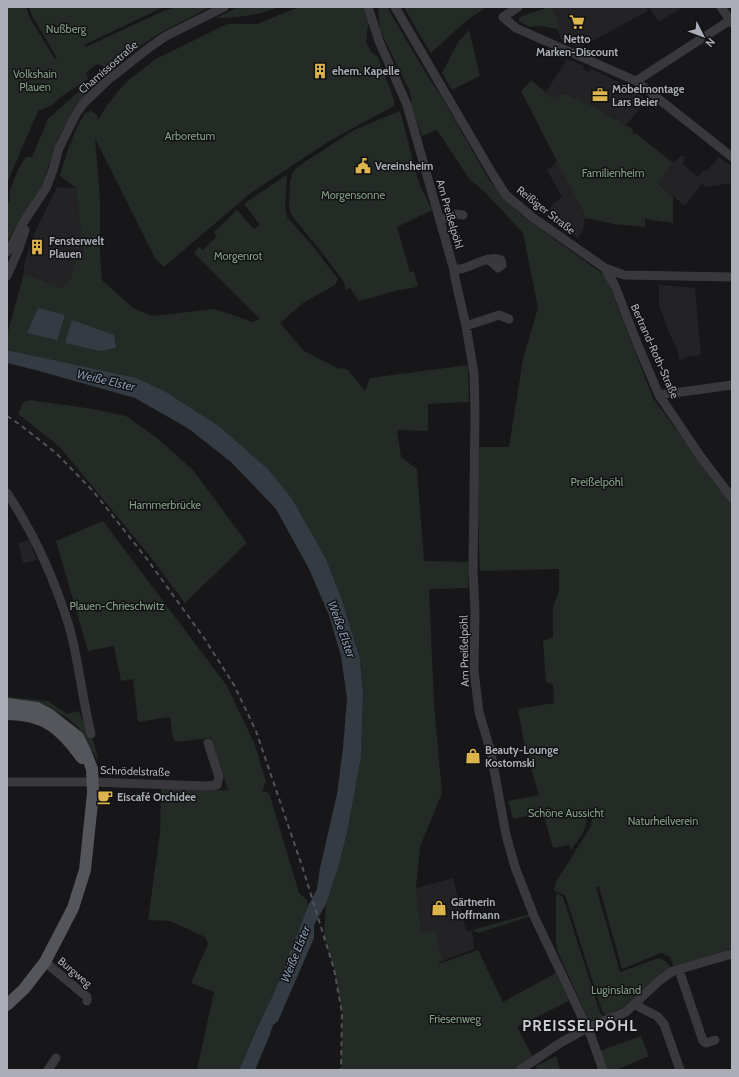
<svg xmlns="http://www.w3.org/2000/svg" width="739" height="1077" viewBox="0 0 739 1077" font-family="Cabin,sans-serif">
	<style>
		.built { fill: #232326 }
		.green { fill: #242a25 }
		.water { fill: #343b42 }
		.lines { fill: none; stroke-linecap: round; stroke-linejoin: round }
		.minor { stroke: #39393d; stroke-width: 9 }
		.major { stroke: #55565c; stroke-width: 12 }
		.rail { stroke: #525358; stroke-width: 2; stroke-dasharray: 5 4; stroke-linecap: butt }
		.labels { text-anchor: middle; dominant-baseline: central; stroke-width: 3; stroke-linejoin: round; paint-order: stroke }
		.park-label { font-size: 11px; fill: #84a087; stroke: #121214 }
		.poi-label { font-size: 11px; font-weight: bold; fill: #abaeb7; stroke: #121214; text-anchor: start }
		.street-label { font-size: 11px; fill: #abaeb7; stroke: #121214 }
		.water-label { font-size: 12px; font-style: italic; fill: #8699ae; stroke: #121214 }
		.district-label { font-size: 15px; font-weight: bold; letter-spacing: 1px; fill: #cbcdd4; stroke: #121214 }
	</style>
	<rect width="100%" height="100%" fill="#171719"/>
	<path class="built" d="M552,7H646L648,11L579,48L561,40L557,29L559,22Z
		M649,7H683L659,22Z
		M567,59L584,66L583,69L589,72L591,69L633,89L647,100L626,125L597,108L563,93L555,100L546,92Z
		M681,156L685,157L683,164L698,177L704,170L707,171L719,157L732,167V183L706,187L702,183L685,206L657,183L673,163Z
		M557,160L582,210L585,218L583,230L578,238L545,215L554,203L562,197L547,170L552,167Z
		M57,187L76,188L83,252L76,261L69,283L61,288L24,273V264L35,232Z
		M659,285L695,288L701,355L689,356L680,360L678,354L679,353L670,335L659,305Z
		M29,540L37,560L23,563L18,543Z
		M453,878L466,931L472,930L474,949L443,961L435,930L423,931L421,929L416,888Z"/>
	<path class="green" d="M7,7H26L30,18L55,59L57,58L32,16L29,7H164L84,45L86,47L163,11L176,7H210L162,32L143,44L114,69L110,71C97,63 99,61 86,73L88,79L59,98L53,105L38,111L7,183Z
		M238,7H279C259,15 238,18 216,18Z
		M299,7H364L370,24L368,25L366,42L371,52L378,57L394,99V106L331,140L252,192L164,267L156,260L95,138L100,198V253L102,280L133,308L152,316L215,309L253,322L260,319L194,253L199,247L203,250L217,236L214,232L237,210L254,229L260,225L244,204L286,175L287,176L285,207L287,217L312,245L338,279L335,285L303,303L280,323L304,351L337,368L347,369L365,391L370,378L468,365L469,402L428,404V431L397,430L401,457L417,469L424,561L469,562L468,588L429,589L434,704L442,793L420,847L416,888L421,929L424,931L435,930L443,961L439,962V964L478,950L503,1002L556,973L569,1001L517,1027L533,1057L516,1070H341L342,1013L334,969L324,936L326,904L338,868L347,833L361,757L363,694L360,659L342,600L326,559L268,469L219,426L166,392L137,378L7,350V335L24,273L61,288L69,282L76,261L83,252L76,188L60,176C66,154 73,132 85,113L91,111L97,115L98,120L107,105L126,82L156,59L227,24H257Z
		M378,7H387L430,80L441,96L489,180L521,215L606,276L653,398L732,505V949L674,968L670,957L661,953L622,969L599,887H596L620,972L659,958C665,960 669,963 671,970L632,1003L606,1016L602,1011L565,895L554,891L556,882L591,826L594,809L587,808C588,827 583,834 571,850L569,845L553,848L543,813L513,819L508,801L539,795L525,747L518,709L554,703L553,684L546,682L543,641L553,637V607L559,591V569L480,571L478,518L477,447H509L523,359L538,308L523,233L483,190L470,180L437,130L422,136L413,111L410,92L380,30Z
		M404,7H487L466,21L431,53L419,34Z
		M549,7H552L559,22L557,29L542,26L529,27L519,21V18L522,16Z
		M469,30L480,76L452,90L442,73L458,42Z
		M98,78H100L101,80L98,84L74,108L57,141L43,183L33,202L20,220L7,242V205L10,199L9,193L18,170L26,157H32L48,119L78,92Z
		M531,80L555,100L563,93L597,108L632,129L633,133L637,134L673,163L657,183L673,197V223L645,219V227L614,224L585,218L582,210L521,91Z
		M400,111L419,183L432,210L397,227L410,272L414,271L418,286L413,288L399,290L359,301L350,288L346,290L344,282L320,250L295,220L290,212L289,204L290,182L292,174L297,167L354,130Z
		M30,400L93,409L126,416L157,438L193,470L247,543L185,603L145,550L59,446L18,414L23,402Z
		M103,521L227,686L255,745L266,782L262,791L269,793L299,893L307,900L308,906L290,952V958L286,968L278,982C276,994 268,1005 262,1016C254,1033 247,1052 239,1070H197L214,992L191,983L208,944L205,937L170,921L148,920L160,833L161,789L228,790L211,738L176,742L173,739L170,717L138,722L133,679L121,681L114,646L88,651L56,541Z
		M7,695L9,697L48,701L67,714L79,711L82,719L94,742L98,760C92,753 89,742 83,734C65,708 36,703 7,698Z
		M557,893L563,897L600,1012L604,1017L589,1021L558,952L556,944V897Z
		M530,914L531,916L478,933L472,930Z
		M641,1036L649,1056L616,1070H606L599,1051Z
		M556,1056L560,1070H537L536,1066Z"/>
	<path class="water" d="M38,308L65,315L57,340L27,333Z
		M72,320L114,335L116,348L100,351L65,343Z
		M7,350L137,378L166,392L219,426L268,469L292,499L326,559L342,600L360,659L363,694L361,757L347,833L338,868L326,904L314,925V938L281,1014L278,1021L273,1025L269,1037L255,1070H239C247,1052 254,1034 262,1017C268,1005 274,995 278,983C281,972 289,965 290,952L308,906L317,889L320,868L337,794L343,748L347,698L341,656L329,615L309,569L276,509L231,462L189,429L135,398L39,371L7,363Z"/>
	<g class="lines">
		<path class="minor" d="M368,7L379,41L407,105L454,270L455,278L466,326L474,373L475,411L473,571L475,611L474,671L479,712L491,753L506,835L515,867L534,916L591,1036L603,1070
			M395,7L493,175L506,195L532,217L605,268L624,275L732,277
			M518,7L503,17L516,28L636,81L732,157
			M721,7L732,23
			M636,81L732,19
			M440,220L456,214L463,215
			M7,252L12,245L23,223L46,188L53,170L59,148L76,114L83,104L108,80L150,47L166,36L224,7
			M605,268L615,286L637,343L659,395L701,457L732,498
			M454,270C458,269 463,269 467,267C477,264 490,255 501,260L502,265L498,268L489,260
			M7,276L18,251L25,230
			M466,326L499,315L509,319
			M659,395L732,385
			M7,493C33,532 55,581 69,626C79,661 82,698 91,734
			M7,782H92L204,786L217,785L219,777L208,743
			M45,962L87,997V1001
			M679,970L703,1041L706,1043L715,1040
			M641,997L638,1002L639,1007L657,1016L664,1024L680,1070
			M48,1070L56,1058
			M520,1070L560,1043L587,1028L626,1012L659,981L673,971L732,954"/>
		<path class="major" d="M7,704L37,708L50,715L78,737L85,751L92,769L93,793L85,870L73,908L45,962L24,989L7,1005
			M7,714C45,714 61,729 82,758"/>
		<path class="rail" d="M7,416L19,424L56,453L93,491L147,559L204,638L234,685L256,731L303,869L334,969L342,1013L341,1070"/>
	</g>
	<defs>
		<symbol id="supermarket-bare" viewBox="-9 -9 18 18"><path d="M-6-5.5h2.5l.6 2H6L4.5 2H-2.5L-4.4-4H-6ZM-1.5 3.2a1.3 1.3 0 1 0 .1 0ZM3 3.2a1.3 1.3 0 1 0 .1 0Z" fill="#ddb34b" stroke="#121214" stroke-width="2.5" paint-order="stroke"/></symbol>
		<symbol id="building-bare" viewBox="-9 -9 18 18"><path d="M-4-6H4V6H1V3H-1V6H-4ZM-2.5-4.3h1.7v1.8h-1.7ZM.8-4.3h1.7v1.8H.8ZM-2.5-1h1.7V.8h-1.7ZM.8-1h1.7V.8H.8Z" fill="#ddb34b" stroke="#121214" stroke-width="2.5" paint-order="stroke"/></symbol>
		<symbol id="office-bare" viewBox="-9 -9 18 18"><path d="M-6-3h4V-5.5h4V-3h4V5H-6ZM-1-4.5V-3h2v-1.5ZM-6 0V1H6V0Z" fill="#ddb34b" stroke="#121214" stroke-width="2.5" paint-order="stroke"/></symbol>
		<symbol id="civic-bare" viewBox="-9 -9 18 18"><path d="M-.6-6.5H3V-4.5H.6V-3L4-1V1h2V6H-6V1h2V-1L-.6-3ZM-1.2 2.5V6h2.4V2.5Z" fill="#ddb34b" stroke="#121214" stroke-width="2.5" paint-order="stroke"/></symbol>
		<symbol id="shop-bare" viewBox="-9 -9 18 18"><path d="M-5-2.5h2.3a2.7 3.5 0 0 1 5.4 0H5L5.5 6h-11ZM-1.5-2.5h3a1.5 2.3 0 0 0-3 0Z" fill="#ddb34b" stroke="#121214" stroke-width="2.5" paint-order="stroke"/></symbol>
		<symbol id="cafe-bare" viewBox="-9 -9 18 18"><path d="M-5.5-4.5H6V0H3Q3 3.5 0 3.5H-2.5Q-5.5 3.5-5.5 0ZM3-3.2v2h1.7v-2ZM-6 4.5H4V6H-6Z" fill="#ddb34b" stroke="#121214" stroke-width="2.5" paint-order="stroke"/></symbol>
	</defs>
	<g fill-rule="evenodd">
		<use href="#supermarket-bare" x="566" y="11" width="22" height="22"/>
		<use href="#building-bare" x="309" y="60" width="22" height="22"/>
		<use href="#office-bare" x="589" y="84" width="22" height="22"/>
		<use href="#civic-bare" x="352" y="155" width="22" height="22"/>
		<use href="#building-bare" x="26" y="236" width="22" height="22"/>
		<use href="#shop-bare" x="462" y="745" width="22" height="22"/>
		<use href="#cafe-bare" x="94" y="786" width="22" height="22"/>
		<use href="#shop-bare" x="428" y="897" width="22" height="22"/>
	</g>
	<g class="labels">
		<g class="park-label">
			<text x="66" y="29">Nußberg</text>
			<text x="35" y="74">Volkshain<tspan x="35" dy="13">Plauen</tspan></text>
			<text x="190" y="136">Arboretum</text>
			<text x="613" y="173">Familienheim</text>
			<text x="353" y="195">Morgensonne</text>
			<text x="238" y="256">Morgenrot</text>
			<text x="597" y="482">Preißelpöhl</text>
			<text x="165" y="505">Hammerbrücke</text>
			<text x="117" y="606">Plauen-Chrieschwitz</text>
			<text x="566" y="813">Schöne Aussicht</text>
			<text x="663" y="821">Naturheilverein</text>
			<text x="616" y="990">Luginsland</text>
			<text x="455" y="1019">Friesenweg</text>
		</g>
		<g class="poi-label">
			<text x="577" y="39" text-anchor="middle">Netto<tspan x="577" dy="13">Marken-Discount</tspan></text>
			<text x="332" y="71">ehem. Kapelle</text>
			<text x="612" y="89">Möbelmontage<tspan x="612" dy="13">Lars Beier</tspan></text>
			<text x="375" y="166">Vereinsheim</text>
			<text x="49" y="241">Fensterwelt<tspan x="49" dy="13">Plauen</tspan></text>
			<text x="485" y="750">Beauty-Lounge<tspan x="485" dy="13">Kostomski</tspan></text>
			<text x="117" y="797">Eiscafé Orchidee</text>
			<text x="451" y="902">Gärtnerin<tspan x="451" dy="13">Hoffmann</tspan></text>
		</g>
		<g class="street-label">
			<text transform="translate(108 67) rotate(-41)">Chamissostraße</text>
			<text transform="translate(546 210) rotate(38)">Reißiger Straße</text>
			<text transform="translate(450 214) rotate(74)">Am Preißelpöhl</text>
			<text transform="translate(655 351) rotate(66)">Bertrand-Roth-Straße</text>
			<text transform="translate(464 651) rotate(-91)">Am Preißelpöhl</text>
			<text transform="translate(135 771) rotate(2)">Schrödelstraße</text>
			<text transform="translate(75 972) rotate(40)">Burgweg</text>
		</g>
		<g class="water-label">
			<text transform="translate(106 380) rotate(13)">Weiße Elster</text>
			<text transform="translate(342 629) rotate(70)">Weiße Elster</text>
			<text transform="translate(295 954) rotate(-68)">Weiße Elster</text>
		</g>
		<g class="district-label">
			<text x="580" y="1026">PREISSELPÖHL</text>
		</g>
	</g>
	<rect width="739" height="1077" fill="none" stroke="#abaeb7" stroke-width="16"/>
	<g transform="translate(703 36) rotate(132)" stroke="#121214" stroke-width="3" paint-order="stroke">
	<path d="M0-3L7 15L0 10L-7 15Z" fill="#abaeb7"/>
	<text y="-6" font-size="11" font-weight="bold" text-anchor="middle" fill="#abaeb7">N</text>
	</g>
</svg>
